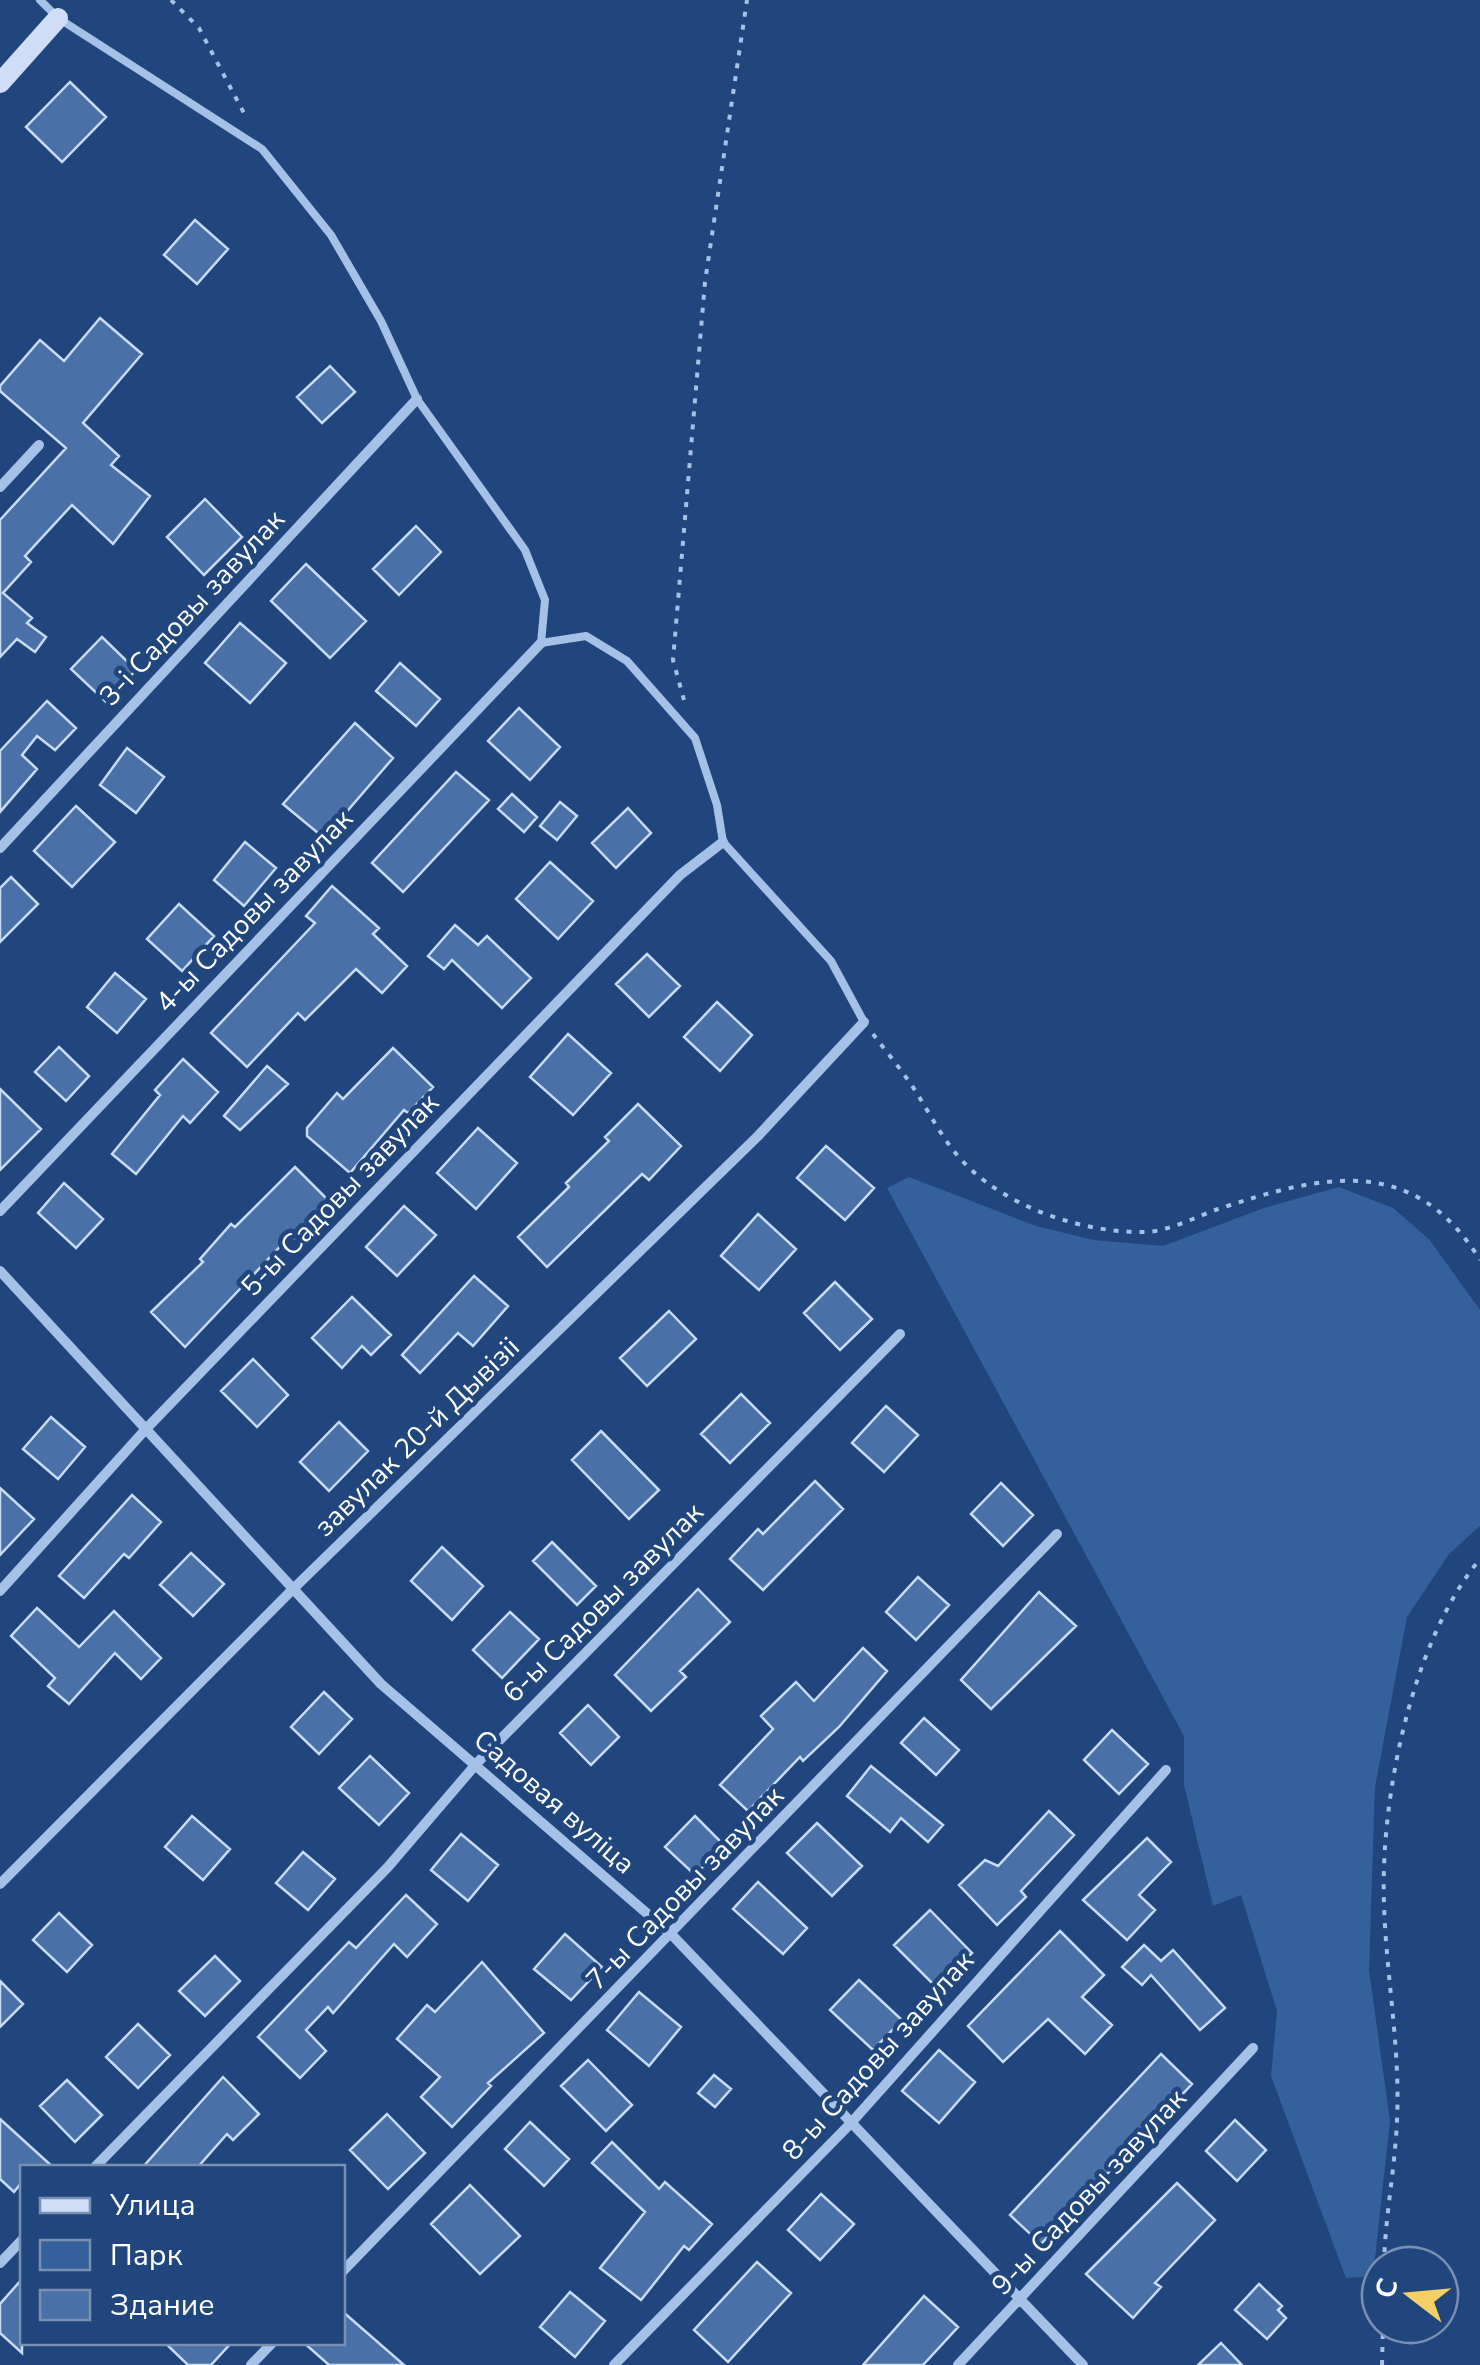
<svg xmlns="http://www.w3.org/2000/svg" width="1480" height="2365" viewBox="0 0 1480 2365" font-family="'Nunito Sans',sans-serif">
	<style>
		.green { fill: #34609c }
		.building { fill: #4970a7; stroke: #c8dbf5; stroke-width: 2.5 }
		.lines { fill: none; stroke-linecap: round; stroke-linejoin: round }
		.path { stroke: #a5c1e7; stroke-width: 4; stroke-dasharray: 5 8; stroke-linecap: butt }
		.lane { stroke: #a5c1e7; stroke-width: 8 }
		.street { stroke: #a5c1e7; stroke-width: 10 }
		.secondary { stroke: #cfdef6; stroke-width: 20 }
		.labels { text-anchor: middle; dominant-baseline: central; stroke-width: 9; stroke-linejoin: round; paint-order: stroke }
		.street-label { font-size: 28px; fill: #fff; stroke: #21467e }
	</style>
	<rect width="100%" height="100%" fill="#21467e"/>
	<path class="green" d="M909,1177L1036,1226L1094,1240L1163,1246L1264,1208L1339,1187L1393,1208L1429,1239L1480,1310V1526L1449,1554L1407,1617L1375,1787L1369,1970L1390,2121L1373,2276L1346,2278L1271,2076L1277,2011L1241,1895L1213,1906L1184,1785V1736L887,1188Z"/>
	<path class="building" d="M70,82L106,117L62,162L26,127Z
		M195,220L228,249L197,284L164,255Z
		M100,318L142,354L83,423L119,456L111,465L150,496L113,544L72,505L25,556L31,562L3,593L32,618L27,623L46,637L35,652L17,639L0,657V520L66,448L0,391V386L40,340L64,361Z
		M330,366L355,392L322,423L297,397Z
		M205,499L242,537L204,575L167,537Z
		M416,526L441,552L399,595L373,569Z
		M306,564L366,621L330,658L271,601Z
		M240,623L286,663L250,703L205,663Z
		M102,637L136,670L106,702L71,669Z
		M400,663L440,699L416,726L376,691Z
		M47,701L76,728L55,750L37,736L22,755L37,769L0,812V751Z
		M519,708L560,747L530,780L488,741Z
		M355,723L393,758L324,838L283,804Z
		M127,748L164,777L136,813L100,785Z
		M456,772L489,800L403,892L372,863Z
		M512,794L537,817L524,832L498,809Z
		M560,802L577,816L557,840L540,826Z
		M76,806L115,842L72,887L34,851Z
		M628,808L651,833L616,868L592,843Z
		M245,842L276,868L244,906L214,880Z
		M550,862L593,901L558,939L516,899Z
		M11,877L38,904L0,942V888Z
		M332,886L379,928L373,934L407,966L382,993L356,969L305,1020L298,1013L247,1067L211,1033L315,923L306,916Z
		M179,904L214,936L182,971L147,939Z
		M455,925L478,945L487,936L531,978L502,1008L452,960L444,969L428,956Z
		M647,954L680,986L649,1017L616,984Z
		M115,973L146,999L117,1033L87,1007Z
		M717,1002L752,1035L720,1071L684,1037Z
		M568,1034L611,1073L573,1115L530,1077Z
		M59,1047L89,1076L66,1101L35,1072Z
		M393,1048L433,1087L408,1113L404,1110L350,1173L307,1136V1128L337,1093L343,1099Z
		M183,1059L218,1092L190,1123L183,1116L136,1174L112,1154L160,1095L155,1090Z
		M267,1066L288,1084L240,1130L224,1116Z
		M0,1089L41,1129L0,1170Z
		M638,1104L681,1146L649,1180L642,1174L547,1267L518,1237L569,1187L566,1183L609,1141L605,1137Z
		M478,1128L517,1163L476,1209L437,1173Z
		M826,1146L874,1188L845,1220L797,1178Z
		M295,1167L330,1202L294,1238L291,1235L185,1347L151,1312L203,1262L200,1259L231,1224L235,1227Z
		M64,1183L103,1219L76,1248L38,1213Z
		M404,1206L436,1235L397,1276L366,1247Z
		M758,1214L796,1249L759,1290L721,1256Z
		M474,1276L508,1306L473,1346L458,1333L420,1373L402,1355Z
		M835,1282L872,1319L840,1350L804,1313Z
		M352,1297L391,1335L371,1355L362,1346L342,1368L312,1338Z
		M669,1311L696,1339L647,1386L620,1358Z
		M253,1359L288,1395L257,1427L221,1391Z
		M741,1394L770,1423L730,1463L701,1434Z
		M886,1406L918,1435L884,1472L852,1443Z
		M51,1417L85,1447L58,1479L23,1449Z
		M339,1422L368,1451L329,1491L300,1462Z
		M601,1431L659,1490L629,1519L572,1460Z
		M815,1481L843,1509L763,1590L730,1559L758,1529L763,1534Z
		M1001,1483L1033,1515L1003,1546L971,1514Z
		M0,1488L34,1519L0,1555Z
		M132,1495L161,1522L129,1558L124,1554L84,1598L59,1576Z
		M552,1542L596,1586L577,1605L533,1561Z
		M442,1547L483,1586L452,1620L411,1581Z
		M191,1553L224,1584L193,1616L160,1585Z
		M918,1577L949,1605L916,1640L886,1612Z
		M698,1589L730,1622L680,1671L686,1677L651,1711L615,1675Z
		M1039,1592L1076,1626L991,1709L961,1680Z
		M37,1608L79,1647L114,1611L161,1658L141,1679L115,1653L69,1704L48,1686L55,1678L11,1636Z
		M510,1612L539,1639L502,1678L473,1650Z
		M863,1648L887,1671L839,1727L803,1761L800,1757L748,1811L720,1785L773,1729L761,1716L796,1682L814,1701Z
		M324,1692L352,1719L319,1754L291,1727Z
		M588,1705L619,1737L591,1765L560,1733Z
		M924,1718L959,1750L936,1775L901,1743Z
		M1112,1730L1148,1764L1119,1794L1084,1760Z
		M370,1756L409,1793L379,1825L339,1788Z
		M871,1766L943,1825L928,1842L901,1818L890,1832L847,1796Z
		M1049,1811L1074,1835L1021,1891L1026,1897L997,1925L959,1885L985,1860L998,1866Z
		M192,1816L230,1849L203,1880L165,1847Z
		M695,1816L724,1845L695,1875L665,1847Z
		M817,1823L862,1866L832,1896L787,1853Z
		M461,1834L498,1865L468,1901L431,1870Z
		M1147,1838L1171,1862L1139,1895L1155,1910L1127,1940L1083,1900Z
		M303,1852L335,1879L308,1910L276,1883Z
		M758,1882L807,1928L783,1954L733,1909Z
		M406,1895L437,1924L407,1957L394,1944L333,2013L328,2007L306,2030L326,2051L300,2078L258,2037L349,1942L356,1948Z
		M930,1910L972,1953L937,1988L894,1945Z
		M59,1913L92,1945L67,1972L33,1940Z
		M1060,1931L1104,1975L1082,1997L1112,2025L1085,2054L1048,2019L1003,2062L968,2026Z
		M565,1934L602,1967L571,2000L534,1969Z
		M1144,1945L1161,1961L1173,1950L1225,2008L1200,2030L1151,1975L1142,1985L1122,1967Z
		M215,1956L240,1981L205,2016L179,1991Z
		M482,1962L544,2033L488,2083L491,2086L452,2127L421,2097L440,2077L397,2039L427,2005L435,2012Z
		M859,1980L902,2020L873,2050L830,2010Z
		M0,1981L23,2004L0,2027Z
		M639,1992L681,2027L649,2066L607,2030Z
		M138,2024L170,2055L138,2088L106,2057Z
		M939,2050L975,2082L939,2123L902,2091Z
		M1161,2054L1192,2084L1041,2244L1010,2215Z
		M588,2060L632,2105L606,2131L561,2086Z
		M714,2075L731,2089L715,2107L698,2093Z
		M223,2077L259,2114L233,2140L227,2134L197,2168H142Z
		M67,2080L102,2115L75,2142L40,2106Z
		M387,2114L425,2153L388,2189L350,2150Z
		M0,2119L54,2168H22V2182L14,2192L0,2179Z
		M1235,2120L1266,2150L1237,2181L1206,2151Z
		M530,2122L569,2159L544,2186L505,2149Z
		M612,2142L659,2189L665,2182L712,2224L689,2250L684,2246L641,2300L600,2268L645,2212L592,2163Z
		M1177,2183L1215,2220L1155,2283L1161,2287L1133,2318L1086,2274Z
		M470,2185L520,2236L480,2274L431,2224Z
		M821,2194L854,2224L820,2260L788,2230Z
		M757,2262L791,2293L728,2362L694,2330Z
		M22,2279V2353L0,2333V2304Z
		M1259,2284L1282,2306L1278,2310L1286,2318L1267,2339L1235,2310Z
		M570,2292L605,2321L575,2357L540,2327Z
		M924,2296L958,2327L923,2365H863Z
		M342,2311L404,2365H329L303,2342H342Z
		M164,2342H232L211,2365H188Z
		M1221,2343L1242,2365H1198Z"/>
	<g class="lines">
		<path class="path" d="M171,0L199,28L246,117
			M684,700L673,660L705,282L747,0
			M873,1034C888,1054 905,1074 918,1095C944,1138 956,1164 1001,1192C1042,1218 1098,1233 1146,1232C1169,1231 1196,1217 1218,1209C1321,1175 1413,1152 1480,1260
			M1384,2265C1385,2217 1395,2169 1397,2120C1401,2037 1381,1952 1384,1868C1387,1771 1417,1635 1480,1559
			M1382,2365L1383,2325"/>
		<path class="lane" d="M40,0L58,18L262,149L331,235L381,321L417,399L525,550L545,600L541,643L586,636L627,661L695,738L717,805L723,842L831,961L864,1022"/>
		<path class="street" d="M0,487L39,445
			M0,848L417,399
			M0,1211L541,643
			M0,1271L381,1684L672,1935L1083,2365
			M0,1591L145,1430L680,875L723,842
			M0,1884L291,1591L758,1136L864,1022
			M94,2168L388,1867L477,1763L900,1334
			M0,2263L22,2240
			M342,2272L1057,1534
			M251,2365L273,2342
			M614,2365L851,2123L1166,1770
			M958,2365L1253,2048"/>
		<path class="secondary" d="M0,83L58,18"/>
	</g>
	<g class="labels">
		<g class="street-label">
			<text transform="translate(192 608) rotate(-47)">3-і Садовы завулак</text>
			<text transform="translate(254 911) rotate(-46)">4-ы Садовы завулак</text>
			<text transform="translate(340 1195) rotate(-46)">5-ы Садовы завулак</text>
			<text transform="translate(417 1437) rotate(-44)">завулак 20-й Дывізіі</text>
			<text transform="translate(603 1603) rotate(-45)">6-ы Садовы завулак</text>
			<text transform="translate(554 1802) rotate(41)">Садовая вуліца</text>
			<text transform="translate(685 1888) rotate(-46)">7-ы Садовы завулак</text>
			<text transform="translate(878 2056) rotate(-48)">8-ы Садовы завулак</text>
			<text transform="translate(1089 2192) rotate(-47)">9-ы Садовы завулак</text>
		</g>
	</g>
	<rect x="20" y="2165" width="325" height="180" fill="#21467e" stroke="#7a90b2" stroke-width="2.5"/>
	<rect x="40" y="2198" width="50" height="15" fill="#cfdef6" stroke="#7a90b2" stroke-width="2.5"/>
	<text x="110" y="2215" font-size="30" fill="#ffffff">Улица</text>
	<rect x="40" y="2240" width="50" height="30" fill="#34609c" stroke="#7a90b2" stroke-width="2.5"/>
	<text x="110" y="2265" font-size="30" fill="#ffffff">Парк</text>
	<rect x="40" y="2290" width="50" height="30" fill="#4970a7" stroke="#7a90b2" stroke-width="2.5"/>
	<text x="110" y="2315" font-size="30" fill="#ffffff">Здание</text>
	<g transform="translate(1410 2295) rotate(286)"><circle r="48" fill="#21467e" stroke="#7a90b2" stroke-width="2.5"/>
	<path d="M0-8L18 38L0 25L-18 38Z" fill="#f4cf66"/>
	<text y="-15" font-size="28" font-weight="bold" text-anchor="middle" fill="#ffffff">С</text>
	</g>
</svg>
